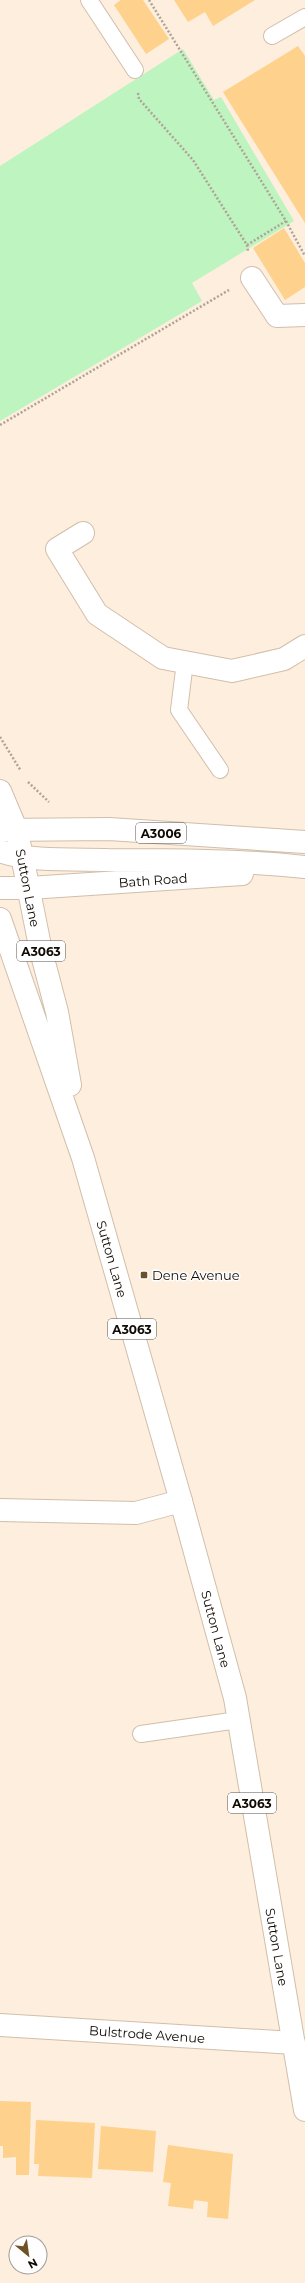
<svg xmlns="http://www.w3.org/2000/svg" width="305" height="2283" viewBox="0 0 305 2283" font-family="Montserrat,sans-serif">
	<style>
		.green { fill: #bef4c0 }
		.building { fill: #fed28c }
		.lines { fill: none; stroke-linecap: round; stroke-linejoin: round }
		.lane-casing { stroke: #d1bfab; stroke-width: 18 }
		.street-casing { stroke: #d1bfab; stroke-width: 24 }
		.primary-casing { stroke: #d1bfab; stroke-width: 24 }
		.path { stroke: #afa396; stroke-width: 2.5; stroke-dasharray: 2 2; stroke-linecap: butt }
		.lane { stroke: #fff; stroke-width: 16 }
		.street { stroke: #fff; stroke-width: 22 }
		.primary { stroke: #fff; stroke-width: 22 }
		.poi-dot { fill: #6e5225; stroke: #fefefe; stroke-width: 1.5 }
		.labels { text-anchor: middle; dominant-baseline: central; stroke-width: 3; stroke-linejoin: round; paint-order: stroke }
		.shield { fill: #fefefe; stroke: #57534f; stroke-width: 1 }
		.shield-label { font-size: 12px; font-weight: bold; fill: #100a04 }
		.street-label { font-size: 13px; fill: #100a04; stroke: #fefefe }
		.poi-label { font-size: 13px; fill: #100a04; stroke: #fefefe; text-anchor: start }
	</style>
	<rect width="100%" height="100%" fill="#fdeedd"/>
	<path class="green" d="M183,49L214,100L221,97L294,221L192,283L202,301L0,421V166Z"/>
	<path class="building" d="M121,0H143L169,39L146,54L114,5Z
		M174,0H255L213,26L205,12L188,22Z
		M298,46L305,56V223L223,92Z
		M284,228L305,263V287L285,300L253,248Z
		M0,2101L31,2102L29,2175H16V2157L3,2158V2146H0Z
		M36,2120L95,2123L92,2178L38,2176L39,2164H34Z
		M101,2126L156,2131L153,2172L98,2169Z
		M168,2145L233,2154L228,2219L207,2217L208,2202L194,2200L193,2209L168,2206L171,2183L163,2182Z"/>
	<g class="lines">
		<defs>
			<path id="lane" d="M89,0L135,70
				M272,36L305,17
				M185,662L179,710L220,770
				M141,1734L238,1720"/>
			<path id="street" d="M252,278L277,316L305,315
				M83,533L57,549L97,614L163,658L232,671L284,659L305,646
				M0,1510L136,1513L181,1501
				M0,2025L294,2043"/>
			<path id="primary" d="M0,791L16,829L22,856L41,951L57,1012L70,1085
				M1,830L109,829L305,842
				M0,851C28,862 78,859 108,860C174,860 239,860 305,867
				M0,888H29L242,874
				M0,919L83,1158L181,1501L235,1698L305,2110"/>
		</defs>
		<use href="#lane" class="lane-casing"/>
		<use href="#street" class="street-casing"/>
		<use href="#primary" class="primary-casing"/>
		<path class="path" d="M149,0L286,221L305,256
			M138,93L139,99L193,160L247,245L248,251
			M247,245L286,221
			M0,425L229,290
			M0,737L21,771
			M28,782L49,802"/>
		<use href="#lane" class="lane"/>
		<use href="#street" class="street"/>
		<use href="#primary" class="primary"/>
	</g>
	<rect class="poi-dot" x="140" y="1271" width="8" height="8" rx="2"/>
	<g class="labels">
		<g class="shield">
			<rect x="136" y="823" width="50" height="20" rx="3"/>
			<rect x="17" y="941" width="48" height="20" rx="3"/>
			<rect x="108" y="1319" width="48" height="20" rx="3"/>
			<rect x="228" y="1793" width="48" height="20" rx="3"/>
		</g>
		<g class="shield-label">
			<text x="161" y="833">A3006</text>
			<text x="41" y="951">A3063</text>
			<text x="132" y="1329">A3063</text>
			<text x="252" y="1803">A3063</text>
		</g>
		<g class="street-label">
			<text transform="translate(153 880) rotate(-4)">Bath Road</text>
			<text transform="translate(28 888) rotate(79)">Sutton Lane</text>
			<text transform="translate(112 1259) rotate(74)">Sutton Lane</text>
			<text transform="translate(216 1629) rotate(75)">Sutton Lane</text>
			<text transform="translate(277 1947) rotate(80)">Sutton Lane</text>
			<text transform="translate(147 2034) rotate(4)">Bulstrode Avenue</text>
		</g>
		<g class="poi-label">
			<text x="152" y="1275">Dene Avenue</text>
		</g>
	</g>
	<g transform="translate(28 2255) rotate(151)"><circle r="19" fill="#fefefe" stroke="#9f9c9a"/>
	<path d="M0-3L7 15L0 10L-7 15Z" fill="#6e5225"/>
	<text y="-6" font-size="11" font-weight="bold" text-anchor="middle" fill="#100a04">N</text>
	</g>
</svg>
